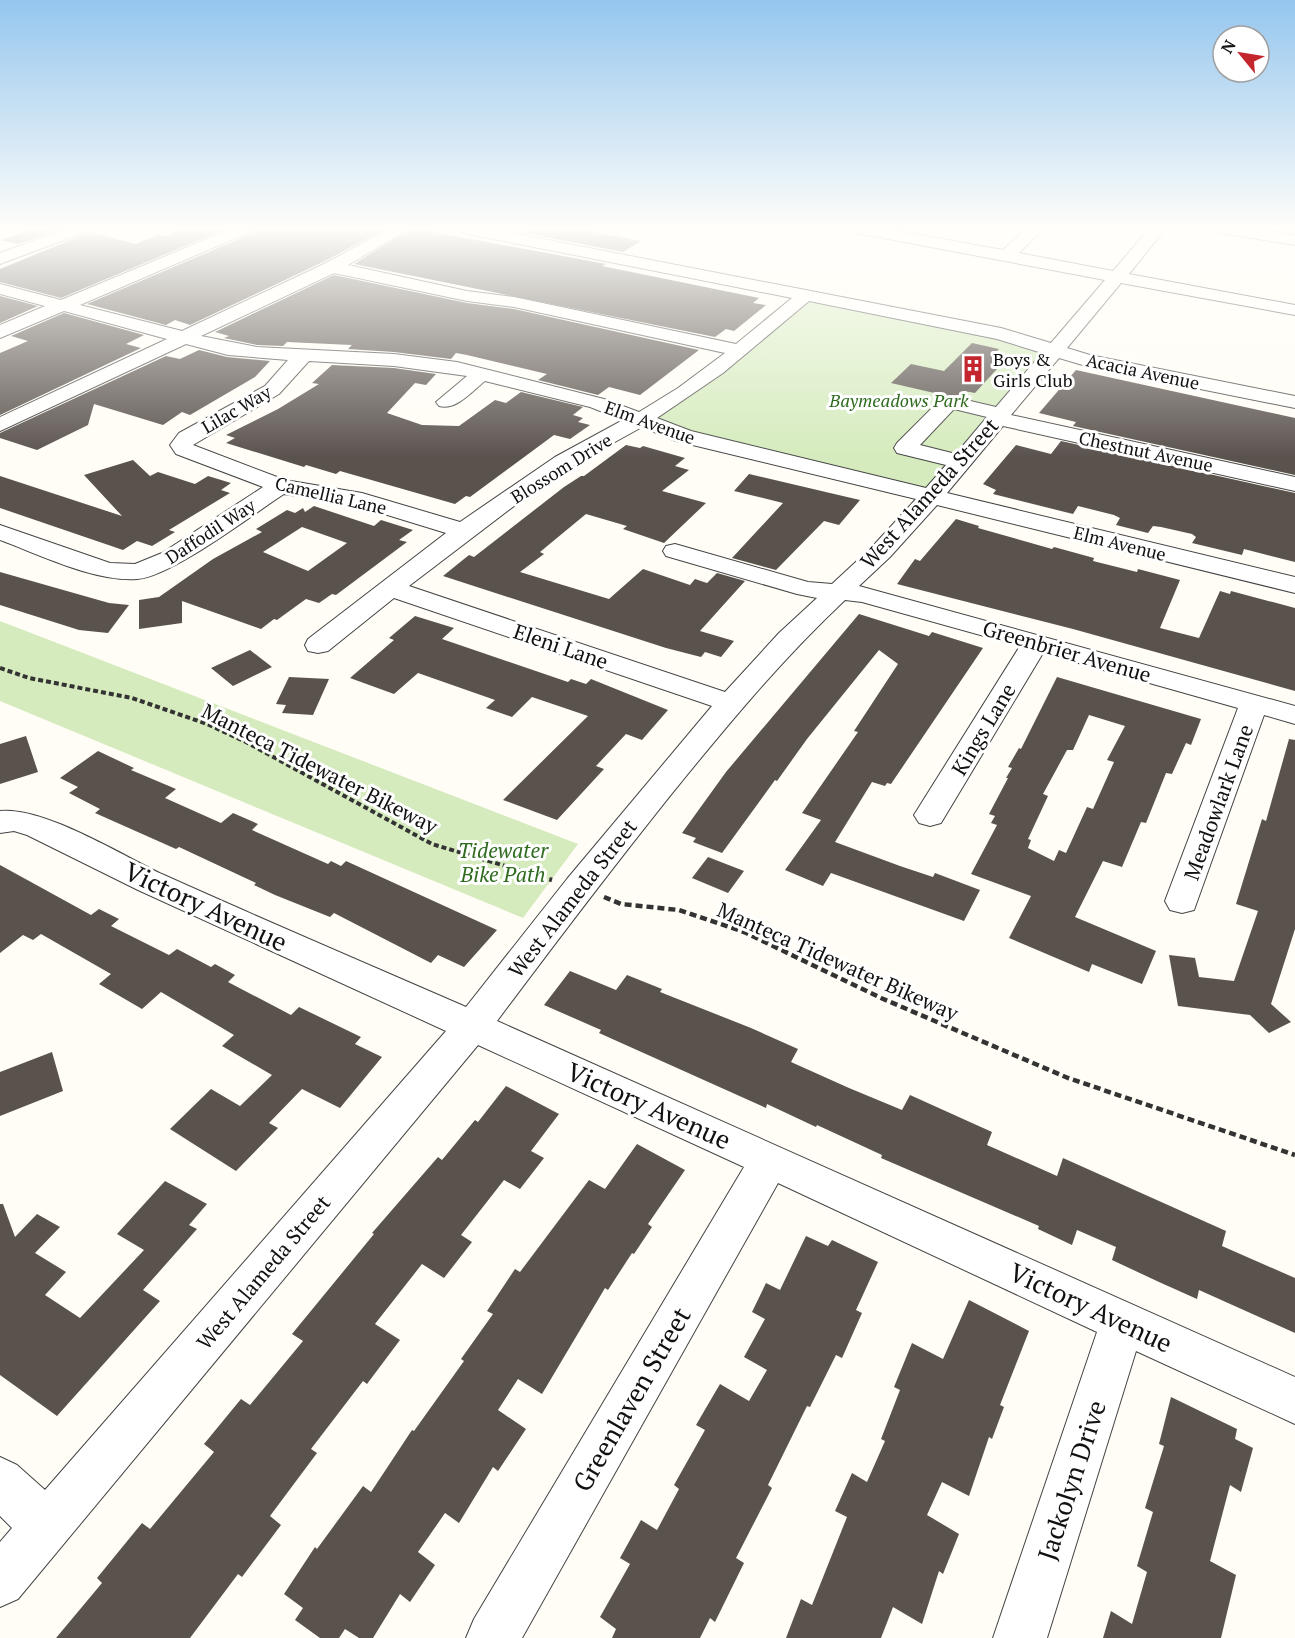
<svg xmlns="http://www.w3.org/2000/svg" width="1295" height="1638" viewBox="0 0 1295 1638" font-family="'PT Serif',serif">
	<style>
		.green { fill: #d5ebbd }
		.building { fill: #5a524d; fill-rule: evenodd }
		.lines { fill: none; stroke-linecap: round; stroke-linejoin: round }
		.minor-casing { stroke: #444; stroke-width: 2 }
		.path-far1 { stroke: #333; stroke-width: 4; stroke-dasharray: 5 3; stroke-linecap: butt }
		.path { stroke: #333; stroke-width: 4.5; stroke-dasharray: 7 4; stroke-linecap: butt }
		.minor { fill: #fff; fill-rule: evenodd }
		.labels { text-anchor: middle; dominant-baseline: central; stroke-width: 6; stroke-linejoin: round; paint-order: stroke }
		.far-poi-label { font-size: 18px; fill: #111; stroke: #fff; text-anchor: start }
		.far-street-label { font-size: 18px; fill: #111; stroke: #fff }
		.far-park-label { font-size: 18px; font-style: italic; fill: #2f6b1f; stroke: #fff }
		.street-label { font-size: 21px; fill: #111; stroke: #fff }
		.park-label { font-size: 21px; font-style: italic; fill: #2f6b1f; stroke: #fff }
		.near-street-label { font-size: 26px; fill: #111; stroke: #fff }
	</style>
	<rect width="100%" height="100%" fill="#fffdf5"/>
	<path class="green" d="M806,295L1055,350L932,496L642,419Z
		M0,621L578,844L523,918L0,701Z"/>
	<path class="building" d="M35,228H62L18,244L1,240Z
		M184,228H228L61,298L0,282V269L90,232L136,244L158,234L166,236Z
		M256,228H387L325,261L190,325L175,320L166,325L87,304L253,233Z
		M412,228L606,264L602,266L759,298L753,303L766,305L734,331L726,329L715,337L354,264Z
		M535,228L578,229L641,241L623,252L525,233Z
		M334,275L467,303L514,309L699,350L640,395L609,387L598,395L538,380L547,374L467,355L456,353L451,359L394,352L348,349L352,345L287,342L283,346L257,345L224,338L229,336L215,332Z
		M0,296L38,306L0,323Z
		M64,313L144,335L126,344L141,348L0,415V353L28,341L11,336Z
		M972,343L999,349L993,355L1007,358L975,393L964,391L959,396L943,395L891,383L911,364L944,371Z
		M199,350L227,357L270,361L255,377L190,415L182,412L163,425L94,404L88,425L37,450L0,438V433L166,356L180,359Z
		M332,365L394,368L436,374L426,385L415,383L387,413L422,425L459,426L495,400L506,403L521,392L583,407L573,415L583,418L578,422L590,425L570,439L554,435L470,497L466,496L455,504L340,471L336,474L306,465L304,467L226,443L235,438L226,435L278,409L319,384L312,383Z
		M1076,370L1295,418V475L1073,426L1076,422L1039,413Z
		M1061,441L1295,493V562L1244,549L1242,555L1192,543L1196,537L1192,534L1161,527L1153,526L1148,533L1116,525L1120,518L1114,515L1078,506L1073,514L993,494L996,490L983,484L1016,445L1051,454Z
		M626,445L640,448L643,446L685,458L675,466L689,470L662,491L706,503L664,543L623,529L627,526L586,514L540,552L544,554L520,572L609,599L643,569L690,585L695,579L707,583L717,573L745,581L700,631L734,641L721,657L705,652L701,657L666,648L443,576L469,555L474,557L564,487L581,476H584Z
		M133,460L150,476L158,472L195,484L208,476L231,483L221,490L230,493L169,530L175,532L152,546L137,541L123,550L0,508V476L122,516L84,475Z
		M749,474L830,493L860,500L839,525L824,521L776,570L732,558L783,503L734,491Z
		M314,506L374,526L381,520L413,530L399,540L407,542L336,595L332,594L319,603L306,599L277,620L274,619L261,629L182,601V623L139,629V600L159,597L213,559L262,532L256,529L287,510L295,513L303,508L305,512ZM302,527L347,543L308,571L263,552Z
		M956,519L979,526L978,528L1052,549L1054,547L1094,558L1093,561L1137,572L1138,569L1180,580L1160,628L1199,638L1220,591L1230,594L1231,591L1295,608V691L1073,629L897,584L915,559L920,561Z
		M0,572L109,603L129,605L108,633L79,630L0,605Z
		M859,614L929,636L932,632L983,648L891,784L887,783L885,786L872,782L835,842L900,866L933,877L935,873L980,890L964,921L831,873L823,886L785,870L821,820L802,813L858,732L854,731L898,664L879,650L807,739L777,781L775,780L722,853L693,842L696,838L682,833L726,772Z
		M415,616L454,628L442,639L568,682L571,679L586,684L591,679L668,710L642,740L626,734L596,766L604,769L557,820L503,800L588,716L532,697L512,717L486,708L495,700L418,673L394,694L350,678L394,640L389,638Z
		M250,650L272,667L233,686L211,668Z
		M289,677L329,679L313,715L282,713L286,705L276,704Z
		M1057,677L1201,719L1191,745L1186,743L1172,774L1166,773L1146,823L1141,822L1122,867L1103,861L1075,917L1156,951L1142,984L1092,964L1089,972L1009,938L1031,896L971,874L997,825L991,823L995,816L989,814L1008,778H1006L1012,768L1008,767L1019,748L1021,749ZM1089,715L1125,726L1107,760L1114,762L1093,809L1087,807L1066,853L1059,850L1054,861L1028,848L1031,840L1028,839L1048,796L1043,794L1067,750H1073Z
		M26,736L38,772L0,784V744Z
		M1289,739L1295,740V929L1271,1004L1291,1022L1269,1033L1250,1015L1178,1006L1169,955L1195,958L1199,977L1234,981L1258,911L1236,904L1262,819L1266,821Z
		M98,751L134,768L131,770L176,789L165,798L221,823L233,813L258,824L252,830L328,864L331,861L341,866L346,861L497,930L464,967L438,955L431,963L334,913L330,917L275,895L254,885L256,883L179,847L176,849L95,813L100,809L69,793L78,787L60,778Z
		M708,857L744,871L728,893L692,878Z
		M0,865L91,915L99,909L119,919L111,926L169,955L177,949L211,967L215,964L235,975L228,982L291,1015L299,1007L361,1037L355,1044L382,1057L340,1108L302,1089L269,1123L278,1128L236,1171L170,1129L211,1089L240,1106L272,1075L222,1046L234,1035L161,992L142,1009L99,984L111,974L41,934L33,940L23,935L0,953Z
		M570,971L616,990L627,975L662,989L660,992L751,1028L798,1049L791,1062L849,1088L902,1110L910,1095L992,1132L987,1145L1057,1176L1063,1158L1226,1231L1222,1246L1295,1278V1333L1199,1290L1197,1299L1159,1282L1112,1260L1116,1247L1077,1230L1072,1245L1038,1229L1039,1226L881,1158L882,1155L817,1125L816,1127L767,1104L766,1108L599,1033L601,1030L544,1005Z
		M52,1052L63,1091L0,1116V1072Z
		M506,1086L559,1114L531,1151L544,1158L520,1189L504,1180L461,1235L472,1242L444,1278L422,1264L375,1324L400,1340L367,1384L363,1381L311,1449L317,1453L270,1516L281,1525L242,1577L238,1574L190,1638H56L102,1583L97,1578L142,1523L150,1529L214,1452L204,1444L241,1399L250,1405L303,1341L292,1334L374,1234L372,1233L438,1157L442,1160L475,1120L478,1122Z
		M637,1144L685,1170L648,1224L652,1227L634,1254L632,1253L608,1290L605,1288L542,1394L518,1379L498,1410L526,1429L498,1471L493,1467L459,1523L445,1513L418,1552L435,1565L410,1602L400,1594L373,1638H359L345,1629L339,1638H320L295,1620L303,1608L284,1594L315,1547L317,1549L363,1486L371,1492L412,1430L414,1431L464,1361L461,1359L493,1314L487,1311L515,1269L520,1272L589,1180L605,1189Z
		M165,1181L207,1204L189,1225L197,1229L143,1290L160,1301L57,1416L0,1375V1204H3L15,1237L37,1214L60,1227L35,1253L66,1272L45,1295L80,1318L144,1250L117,1234Z
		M806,1236L828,1246L832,1240L878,1262L856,1310L862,1313L842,1358L836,1355L810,1407L807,1406L768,1485L772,1488L736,1558L744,1563L715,1622L710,1618L700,1638H612L616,1629L600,1617L630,1564L620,1558L641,1520L657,1530L679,1489L674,1485L705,1430L696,1425L720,1384L749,1401L767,1370L744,1357L765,1319L752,1312L766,1283L780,1290Z
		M969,1300L1029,1331L1000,1405L1004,1407L992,1439L989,1437L969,1496L942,1482L927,1515L959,1534L943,1574L939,1571L922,1624L893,1607L881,1638H786L801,1599L812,1605L847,1517L835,1511L852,1473L867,1482L885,1441L881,1439L900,1390L894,1387L912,1343L943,1359Z
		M1171,1397L1237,1429L1235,1439L1253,1448L1241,1492L1230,1485L1210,1561L1236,1575L1221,1638H1103L1111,1611L1132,1624L1147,1572L1137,1566L1153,1512L1145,1508L1164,1446L1159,1444Z"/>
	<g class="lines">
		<defs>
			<path id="minor" d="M68,228H90L88,231L0,264V253Z
				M233,228H254L252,231L80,305L182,331L326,263L391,228H410L348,265L467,291L514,297L736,344L792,298L463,233L455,228H486L1001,328L1051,343L1105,280L857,233L849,228H881L1003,250L1026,229L1034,228L1040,232L1019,253L1113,271L1150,228H1166L1129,274L1295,305V315L1121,283L1067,348L1090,355L1295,396V408L1086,366L1059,358L1011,415L1295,477V491L1003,426L947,493L1295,577V593L937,505L890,557L859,586L1295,706V724L1264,715L1194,910L1182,913L1170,910L1165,901L1238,708L1043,653L941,823L930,826L919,823L914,815L1020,646L862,602L845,600C780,661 725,728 669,797C610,871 553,946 497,1021L1295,1377V1424L1136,1351L1047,1638H993L1097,1332L778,1183L522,1638H466L474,1619L744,1167L478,1045L18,1599L0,1607V1542L12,1528L0,1516V1457L17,1465L45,1490L446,1031L138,890L27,835L14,831L0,833V811C43,806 123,856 164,875C264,920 365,963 466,1007L567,879L712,706L394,598L328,651L318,653L308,651L305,645L308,639L446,533L358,506L284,494C253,514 171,577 137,579C94,582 41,555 0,540V525L110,563L135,564L162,553L263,487L176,454L170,445L179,433L265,386L288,360L228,355L186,344L0,431V417L167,339L64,311L0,338V325L45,306L0,294V284L61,300ZM334,273L467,301L514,307L725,353L678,388L639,412L604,399L457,362L394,354L257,347L201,336ZM809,301L997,339L1042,353L996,407L949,396L942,398L897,443L894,448L897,453L946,465L926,488L691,431L657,418L723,373ZM309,361L394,366L467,376L436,402L439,406C456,411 472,391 485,381L590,407L623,420L555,457L460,522L362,493L285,480L193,445L279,394ZM954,409L987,417L956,454L920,445ZM642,427L676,441L916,499L872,547L832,584L808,582L675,544L666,546L663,551L666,556L797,594L817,598L779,633L725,692L409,586L539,487L586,458Z
				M1212,228H1248L1295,235V245L1220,233Z"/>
		</defs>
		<use href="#minor" class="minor-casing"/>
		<path class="path-far1" d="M0,668L29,678L132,698L207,724L246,742L432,844L512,868"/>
		<path class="path" d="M507,867L552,880
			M604,897L621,904L679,910L744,932L881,998L1068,1078L1295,1155"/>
		<use href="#minor" class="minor"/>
	</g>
	<linearGradient id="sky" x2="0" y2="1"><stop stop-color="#95c6ee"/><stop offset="0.5" stop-color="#fffefa"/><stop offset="1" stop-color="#fffefa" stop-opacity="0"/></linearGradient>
	<rect width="1295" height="457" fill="url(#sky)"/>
	<defs>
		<symbol id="building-bare" viewBox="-9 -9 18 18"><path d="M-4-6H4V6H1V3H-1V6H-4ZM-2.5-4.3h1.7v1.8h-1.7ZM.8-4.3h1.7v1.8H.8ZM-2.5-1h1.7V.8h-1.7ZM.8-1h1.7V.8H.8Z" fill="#c4262e" stroke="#fff" stroke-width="2.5" paint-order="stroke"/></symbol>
	</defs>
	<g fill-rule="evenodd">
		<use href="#building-bare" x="954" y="350" width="38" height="38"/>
	</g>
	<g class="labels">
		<g class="far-poi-label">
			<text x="993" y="359">Boys &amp;<tspan x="993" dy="21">Girls Club</tspan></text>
		</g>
		<g class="far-street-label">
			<text transform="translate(1143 371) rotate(12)">Acacia Avenue</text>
			<text transform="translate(236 409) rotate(-30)">Lilac Way</text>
			<text transform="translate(650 422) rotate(20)">Elm Avenue</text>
			<text transform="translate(1146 451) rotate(12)">Chestnut Avenue</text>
			<text transform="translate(561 468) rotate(-32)">Blossom Drive</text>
			<text transform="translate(331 495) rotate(13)">Camellia Lane</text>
			<text transform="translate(210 531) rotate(-33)">Daffodil Way</text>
			<text transform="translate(1120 543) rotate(14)">Elm Avenue</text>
		</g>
		<g class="far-park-label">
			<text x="899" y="400">Baymeadows Park</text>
		</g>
		<g class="street-label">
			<text transform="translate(929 493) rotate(-48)">West Alameda Street</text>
			<text transform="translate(561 646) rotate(19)">Eleni Lane</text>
			<text transform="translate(1067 651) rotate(16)">Greenbrier Avenue</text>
			<text transform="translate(983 729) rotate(-59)">Kings Lane</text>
			<text transform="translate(320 768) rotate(27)">Manteca Tidewater Bikeway</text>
			<text transform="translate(1218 802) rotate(-70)">Meadowlark Lane</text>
			<text transform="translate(572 898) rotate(-52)">West Alameda Street</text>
			<text transform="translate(838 961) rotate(24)">Manteca Tidewater Bikeway</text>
			<text transform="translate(263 1272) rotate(-50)">West Alameda Street</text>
		</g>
		<g class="park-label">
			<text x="503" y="850">Tidewater<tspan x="503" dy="24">Bike Path</tspan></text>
		</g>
		<g class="near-street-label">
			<text transform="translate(206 906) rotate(25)">Victory Avenue</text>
			<text transform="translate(649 1105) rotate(24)">Victory Avenue</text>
			<text transform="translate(1091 1307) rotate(25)">Victory Avenue</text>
			<text transform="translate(631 1399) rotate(-60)">Greenlaven Street</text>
			<text transform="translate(1071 1480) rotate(-72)">Jackolyn Drive</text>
		</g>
	</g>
	<g transform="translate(1241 54) rotate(300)"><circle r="28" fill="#ffffff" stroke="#a0a0a0" stroke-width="1.5"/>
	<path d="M0-4.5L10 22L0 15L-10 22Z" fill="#c4262e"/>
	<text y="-9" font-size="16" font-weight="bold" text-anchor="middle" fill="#111111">N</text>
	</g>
</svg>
